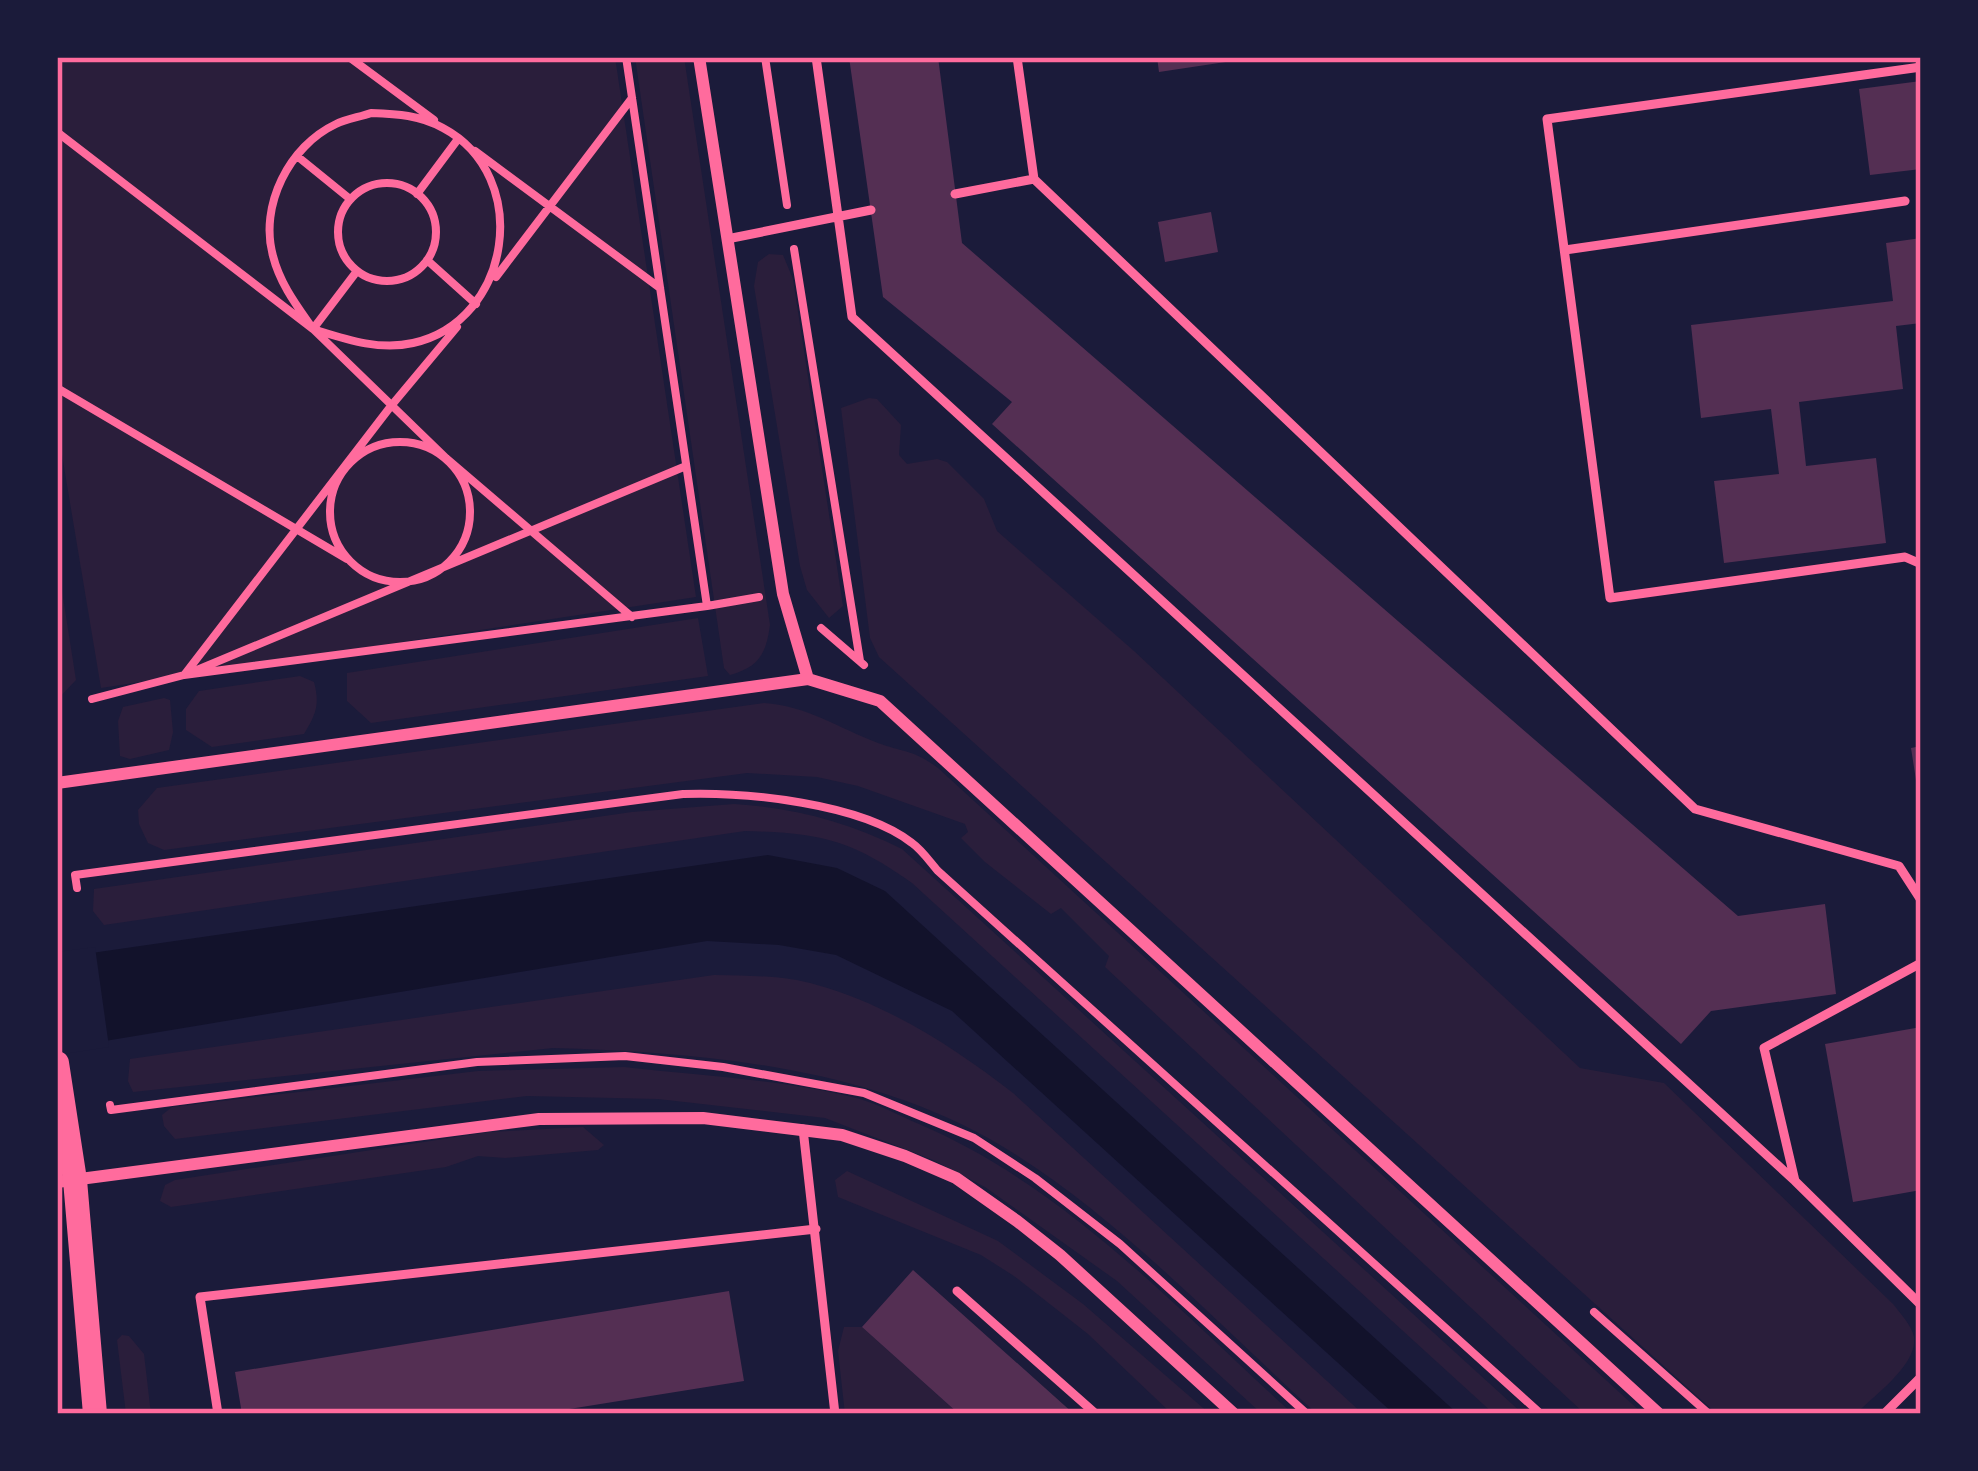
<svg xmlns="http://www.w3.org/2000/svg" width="1978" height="1471" viewBox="0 0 1978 1471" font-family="Montserrat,sans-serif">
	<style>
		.green { fill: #2a1e3b }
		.water { fill: #12122b }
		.pier { fill: #1b1b3a }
		.building { fill: #542f53 }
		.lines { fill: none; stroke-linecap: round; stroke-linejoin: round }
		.path { stroke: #ff6b9d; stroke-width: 8 }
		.service { stroke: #ff6b9d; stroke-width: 9 }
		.minor { stroke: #ff6b9d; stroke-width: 12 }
		.secondary { stroke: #ff6b9d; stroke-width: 24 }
		.neatline { fill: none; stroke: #ff6b9d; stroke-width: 4.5 }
	</style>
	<rect width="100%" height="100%" fill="#1b1b3a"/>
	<path class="green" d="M57,57H615L696,597L101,688L57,425Z
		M635,57H684L770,625C766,654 759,667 730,675L724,668Z
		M769,254L783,255L793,279L843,606L829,618L807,590L800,566L754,286L758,262Z
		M869,398L877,399L901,425L899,455L907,464L937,459L947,462L984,499L997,531L1134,651L1580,1068L1664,1083L1893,1304C1900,1313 1912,1326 1914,1337C1918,1365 1873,1396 1856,1414H1717L879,657L870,638L841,408Z
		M57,559L76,680L57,700Z
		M698,618L708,676L371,723L347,701V673Z
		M300,676L314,682C320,705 316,714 304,734L212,747L186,730V709L199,691Z
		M164,698L170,700L173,732L169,750L130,759L120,756L118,721L123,707Z
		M764,703C808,706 838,728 878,743C905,753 912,749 938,768L1643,1414H1585L1105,967L1109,956L1061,908L1051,914L985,862L961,838L968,832L965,824L858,786L817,777L747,773L164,850L148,843L139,824L138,810L157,788Z
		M734,804C795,808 847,822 902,849L1523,1414H1494L912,883C850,839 820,833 745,831L104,925L93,911L94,889L632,812Z
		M714,975C749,976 784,975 817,985C889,1005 955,1048 1013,1093L1363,1414H1317C1216,1322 1107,1205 988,1138C858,1066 699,1052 553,1048L133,1092L128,1081L130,1059Z
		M624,1067C702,1076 783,1079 860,1099C880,1105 900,1116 919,1124C1066,1187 1176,1308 1293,1414H1262L1117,1281L985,1187L933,1160L825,1118L658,1099L527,1096L175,1139L164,1126L162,1115L172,1107L478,1071Z
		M583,1127L604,1145L598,1150L505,1158L478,1156L446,1167L171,1207L160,1201L165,1185L175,1180L489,1132Z
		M847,1171L998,1241L1083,1304L1210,1414H1172L1088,1334L1014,1276L981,1255L838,1197L835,1180Z
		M844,1327H862L959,1414H845L838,1351Z
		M122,1335L129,1336L144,1354L151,1414H126L117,1340Z"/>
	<path class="water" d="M768,855L837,868L885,891L1458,1414H1394L952,1011L836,955L779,945L707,941L57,1049V958Z"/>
	<path class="pier" d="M95,947L109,1047L57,1055V952Z"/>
	<path class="building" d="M849,57H938L962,243L1738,916L1825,904L1836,994L1711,1011L1681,1044L992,424L1012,402L883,297Z
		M1157,57H1239V60L1159,72Z
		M1921,81V169L1870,175L1859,89Z
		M1211,212L1218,252L1165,262L1158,222Z
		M1921,238V323L1896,326L1903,389L1799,402L1806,466L1876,458L1886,543L1724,563L1714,481L1779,474L1771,409L1701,418L1691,325L1893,301L1886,243Z
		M1921,746V793H1918L1911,748Z
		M1921,1027V1190L1853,1202L1825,1044Z
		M913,1270L1074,1414H959L862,1327Z
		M729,1291L744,1381L538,1414H242L235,1372Z"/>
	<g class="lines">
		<path class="path" d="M349,57L434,120
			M765,57L787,205
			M371,113C397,114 420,115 443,128C533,176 512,321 413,343C379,351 345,339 313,329C297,306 280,284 273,256C259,206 289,146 336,124C346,119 360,117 371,113Z
			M57,132L313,329L446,458L632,617
			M475,151L660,288
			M297,156L350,199
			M338 232a49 49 0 1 1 98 0a49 49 0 1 1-98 0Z
			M417,194L458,139
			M794,249L860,661
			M427,260L476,304
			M496,277L632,98
			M313,329L357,271
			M57,388L347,559
			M330 512a70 70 0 1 1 140 0a70 70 0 1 1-140 0Z
			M707,606L759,597
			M821,628L864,665
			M197,670L686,466
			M185,674L391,406L457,327
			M92,699L184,675L707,606L626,57
			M77,888L75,875L683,794C746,792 861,803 912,843C922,850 930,862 938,871L1541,1414
			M110,1105L111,1110L477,1062L625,1056L723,1067L864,1093L974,1138L1035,1178L1120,1244L1307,1414
			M1594,1312L1709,1414"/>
		<path class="service" d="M816,57L852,317L1795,1181L1921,1305
			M1017,57L1034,179L1695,809L1899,866L1921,900
			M1921,67L1547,119L1610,598L1905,557L1921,564
			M955,194L1034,179
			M727,239L871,210
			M1565,250L1905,201
			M803,1129L835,1414
			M1795,1181L1764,1048L1921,963
			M957,1291L1096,1414
			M218,1414L200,1297L816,1229
			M1884,1414L1921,1377"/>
		<path class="minor" d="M699,57L783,594L808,679
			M57,783L808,679L880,701L1659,1414
			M57,1182L539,1119L703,1118L842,1135L905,1156L956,1178L1017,1221L1060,1255L1234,1414"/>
		<path class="secondary" d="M57,1063L75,1180L95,1414"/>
	</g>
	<rect width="1978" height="1471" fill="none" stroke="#1b1b3a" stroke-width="120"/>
	<rect x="60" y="60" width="1858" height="1351" class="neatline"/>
</svg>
